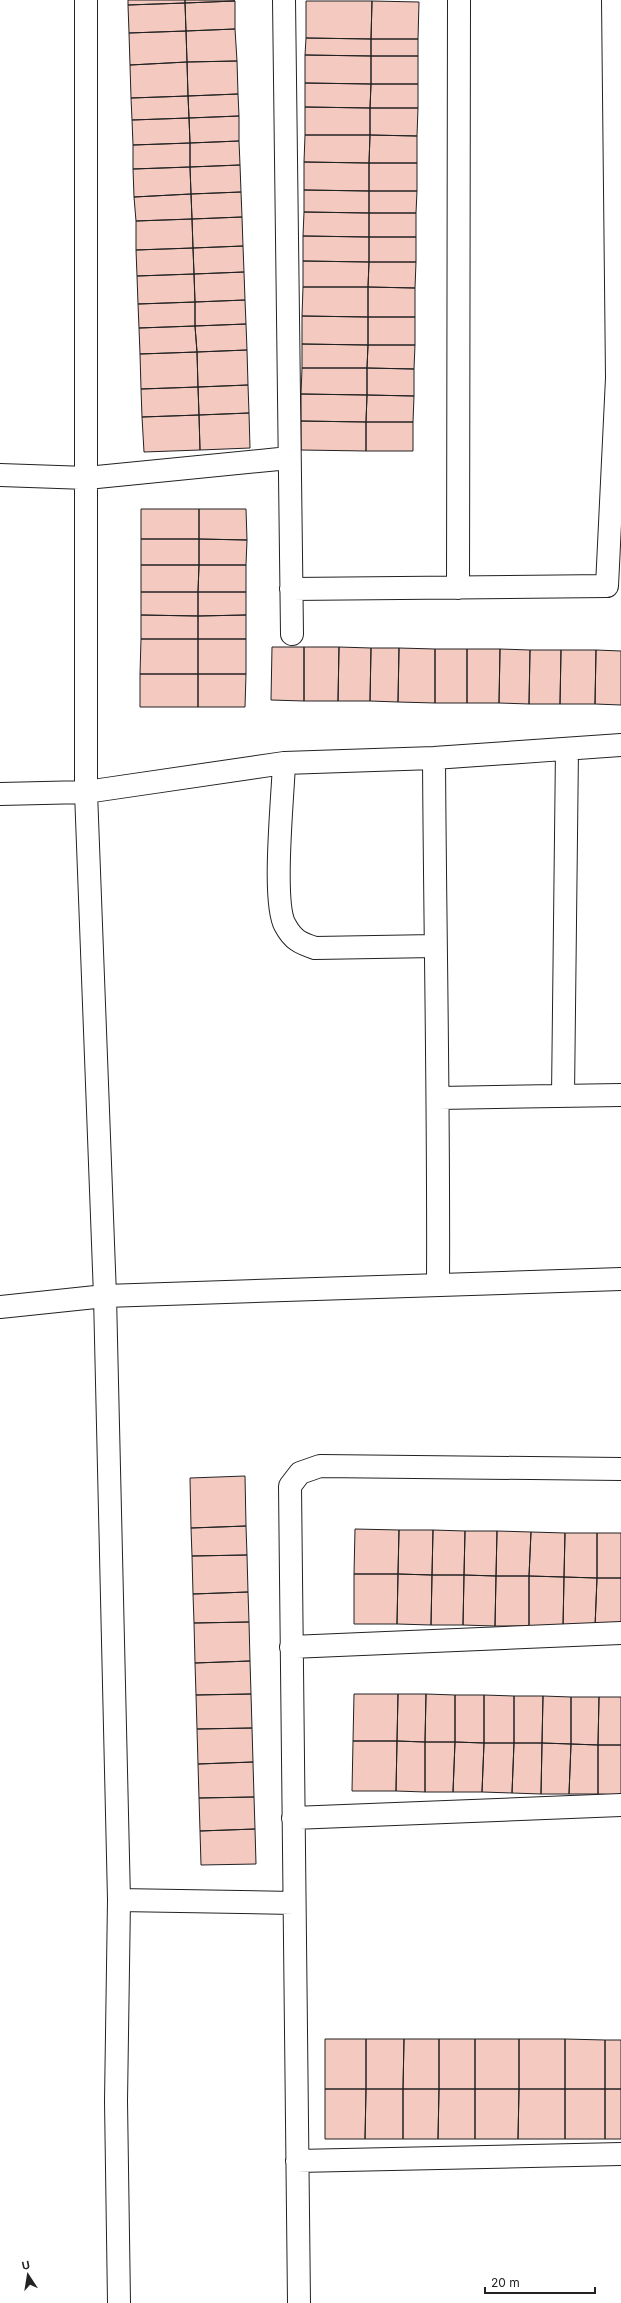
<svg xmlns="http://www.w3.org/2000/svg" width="621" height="2303" viewBox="0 0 621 2303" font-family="Inter,sans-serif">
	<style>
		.building { fill: #f3c9c0; stroke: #222 }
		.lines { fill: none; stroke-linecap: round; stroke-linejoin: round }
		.street-casing { stroke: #222; stroke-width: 24 }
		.street { stroke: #fff; stroke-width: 22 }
	</style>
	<rect width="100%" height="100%" fill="#fff"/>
	<path class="building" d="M128,0H185V3L128,5Z
		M185,0H234L235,1L185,3Z
		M235,1V29L186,31L185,3Z
		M306,1H372L371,39L306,38Z
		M372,1L419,2L418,39H371Z
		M185,3L186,31L129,33L128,5Z
		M235,29L237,61L187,62L186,31Z
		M186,31L187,62L130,65L129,33Z
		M306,38L371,39V56L305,55Z
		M371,39H418V56H371Z
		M305,55L371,56V84L305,83Z
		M371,56H418V84H371Z
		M237,61L238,94L188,96L187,62Z
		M187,62L188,96L131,98L130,65Z
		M305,83L371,84L370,108L305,107Z
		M371,84H418V108H370Z
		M238,94L239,116L189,118L188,96Z
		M188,96L189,118L132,120L131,98Z
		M305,107L370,108V135H305Z
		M370,108H418L417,136L370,135Z
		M239,116V141L190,143L189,118Z
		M189,118L190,143L133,145L132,120Z
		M305,135H370L369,163L304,162Z
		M370,135L417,136V163H369Z
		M239,141L240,165L190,167V143Z
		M190,143V167L133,169V145Z
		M304,162L369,163V191L304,190Z
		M369,163H417V191H369Z
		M240,165L241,192L191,194L190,167Z
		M190,167L191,194L134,197L133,169Z
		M304,190L369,191V213L304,212Z
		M369,191H417L416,213H369Z
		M241,192L242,217L192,219L191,194Z
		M191,194L192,219L136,221L134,197Z
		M304,212L369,213V237L303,236Z
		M369,213H416V237H369Z
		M242,217L243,246L193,248L192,219Z
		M192,219L193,248L136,250V221Z
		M303,236L369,237V262L303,261Z
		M369,237H416V262H369Z
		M243,246L244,272L194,274L193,248Z
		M193,248L194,274L137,276L136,250Z
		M303,261L369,262L368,287H303Z
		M369,262H416L415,288L368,287Z
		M244,272L245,300L195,302L194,274Z
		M194,274L195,302L138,304L137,276Z
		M303,287H368V317L302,316Z
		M368,287L415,288V317H368Z
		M245,300L246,324L195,326V302Z
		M195,302V326L139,328L138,304Z
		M302,316L368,317V345L302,344Z
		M368,317H415V345H368Z
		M246,324L247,350L197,352L195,326Z
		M195,326L197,352L140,354L139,328Z
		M302,344L368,345L367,368H302Z
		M368,345H415L414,369L367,368Z
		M247,350L248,385L198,387L197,352Z
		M197,352L198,387L141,389L140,354Z
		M302,368H367V395L301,394Z
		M367,368L414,369V396L367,395Z
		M248,385L249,413L199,415L198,387Z
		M198,387L199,415L142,417L141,389Z
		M301,394L367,395L366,422L301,421Z
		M367,395L414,396L413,422H366Z
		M249,413L250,448L200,450L199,415Z
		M199,415L200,450L144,452L142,417Z
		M301,421L366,422V451L301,450Z
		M366,422H413V451H366Z
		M141,509H199V539H141Z
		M199,509H246L247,540L199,539Z
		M141,539H199V565H141Z
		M199,539L247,540L246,565H199Z
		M141,565H199L198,592H141Z
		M199,565H246V592H198Z
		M141,592H198V616L141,615Z
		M198,592H246V615L198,616Z
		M141,615L198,616V639H141Z
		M246,615V639H198V616Z
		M141,639H198V674H140Z
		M198,639H246V674H198Z
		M272,647H304V701L271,700Z
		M304,647H339L338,701H304Z
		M339,647L371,648L370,701H338Z
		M371,648H399L398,702L370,701Z
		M399,648L435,649V703L398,702Z
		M435,649H467V703H435Z
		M467,649H500L499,703H467Z
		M500,649L530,650L529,704L499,703Z
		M530,650H561L560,704H529Z
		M561,650H596L595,704H560Z
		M596,650L621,651V705L595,704Z
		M140,674H198V707H140Z
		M198,674H246L245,707H198Z
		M245,1476L246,1526L191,1528L190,1478Z
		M246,1526L247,1555L192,1556L191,1528Z
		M355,1529L399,1530L398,1574H354Z
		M399,1530H433L432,1575L398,1574Z
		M433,1530L465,1531L464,1575H432Z
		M465,1531H497L496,1576L464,1575Z
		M497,1531L531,1532L529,1576H496Z
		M531,1532L565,1533L564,1577L529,1576Z
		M565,1533H597V1578L564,1577Z
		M597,1533H621V1578H597Z
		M247,1555L248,1592L193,1594L192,1556Z
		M354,1574H398L397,1624H354Z
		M398,1574L432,1575L431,1625L397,1624Z
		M432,1575H464L463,1625H431Z
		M464,1575L496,1576L495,1626L463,1625Z
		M496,1576H529V1626H495Z
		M529,1576L564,1577L563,1627L529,1626Z
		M564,1577L597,1578L595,1627H563Z
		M597,1578H621V1628L595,1627Z
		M248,1592L249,1622L194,1623L193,1594Z
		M249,1622L250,1661L195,1663L194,1623Z
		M250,1661L251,1694L196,1695L195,1663Z
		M251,1694L252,1728L197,1729L196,1695Z
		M354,1694H398L397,1741H353Z
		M398,1694H426L425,1742L397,1741Z
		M426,1694L455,1695V1742H425Z
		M455,1695H484V1743L455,1742Z
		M484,1695L514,1696V1743H484Z
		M514,1696H543L542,1743H514Z
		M543,1696L571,1697V1744L542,1743Z
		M571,1697H599L598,1745L571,1744Z
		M599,1697H621V1745H598Z
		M252,1728L253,1762L198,1764L197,1729Z
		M353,1741H397L396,1791H352Z
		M397,1741L425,1742V1792L396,1791Z
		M425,1742H455L453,1792H425Z
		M455,1742L484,1743L482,1792H453Z
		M484,1743H514L512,1793L482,1792Z
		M514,1743H542L541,1794L512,1793Z
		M542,1743L571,1744L569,1794H541Z
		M571,1744L598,1745V1794H569Z
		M598,1745H621V1795L598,1794Z
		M253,1762L254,1797L199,1798L198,1764Z
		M254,1797L255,1829L200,1831L199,1798Z
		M255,1829L256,1864L201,1865L200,1831Z
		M325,2039H366V2089H325Z
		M366,2039H404L403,2089H366Z
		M404,2039H439V2089H403Z
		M439,2039H475V2089H439Z
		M475,2039H519V2089H475Z
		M519,2039H565V2089H519Z
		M565,2039L605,2040V2089H565Z
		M605,2040H621V2089H605Z
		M325,2089H366L365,2139H325Z
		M366,2089H403V2139H365Z
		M403,2089H439L438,2139H403Z
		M439,2089H475V2139H438Z
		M475,2089H519L518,2139H475Z
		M519,2089H565V2139H518Z
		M565,2089H605V2139H565Z
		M605,2089H621V2139H605Z"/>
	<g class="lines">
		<defs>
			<path id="street" d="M86,0V792L105,1296L119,1900L116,2101L119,2303
				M284,0L292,634
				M0,475L87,478L289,458
				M458,588L459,0
				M291,589L607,586L617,378L613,0
				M434,758C435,933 439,1108 438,1284
				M284,763C283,795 272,902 285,925C293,940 300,943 315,948L435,946
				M0,794L86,792L284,763L434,758L621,745
				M563,1096L567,749
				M439,1098L621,1095
				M0,1307L105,1296L621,1279
				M291,1647L621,1633
				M293,1818L621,1805
				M119,1900L294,1903
				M297,2161L621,2154
				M299,2303L290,1486L300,1473L320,1466L621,1469"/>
		</defs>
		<use href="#street" class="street-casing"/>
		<use href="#street" class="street"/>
	</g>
	<g transform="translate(28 2275) rotate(348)" stroke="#ffffff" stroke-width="3" paint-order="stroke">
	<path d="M0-3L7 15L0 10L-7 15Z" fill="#222222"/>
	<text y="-6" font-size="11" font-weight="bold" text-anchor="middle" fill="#222222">U</text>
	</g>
	<path d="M485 2287v6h110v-6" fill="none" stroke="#222222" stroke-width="2"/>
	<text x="491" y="2287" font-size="12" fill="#222222" stroke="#ffffff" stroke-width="3" paint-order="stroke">20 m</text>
</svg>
